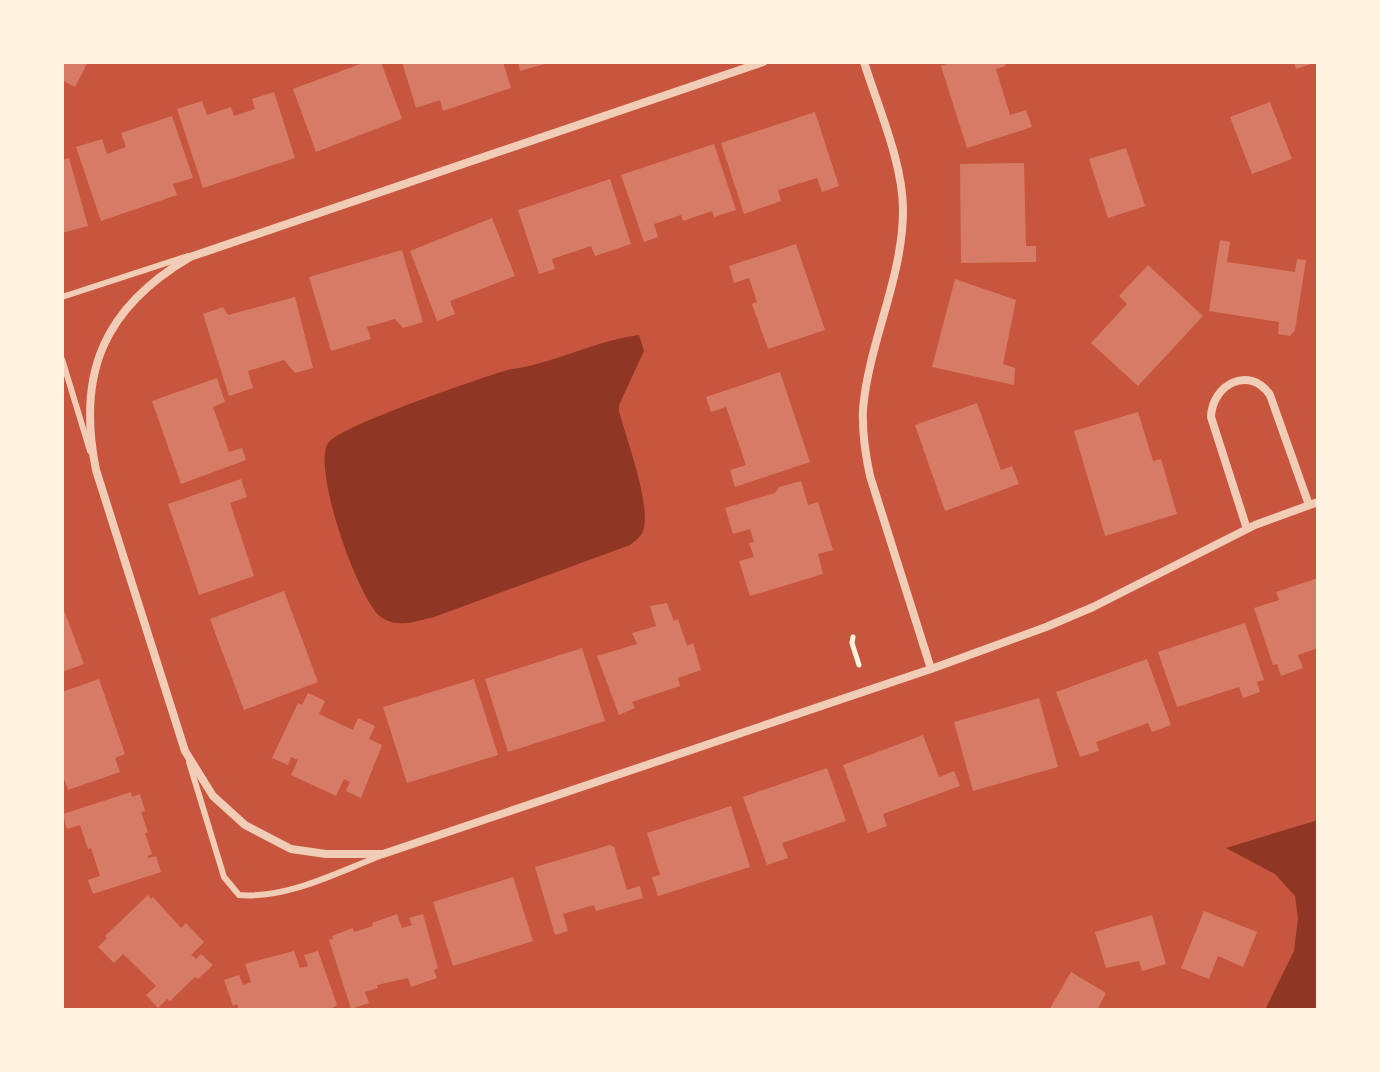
<svg xmlns="http://www.w3.org/2000/svg" width="1380" height="1072" viewBox="0 0 1380 1072" font-family="'Work Sans',sans-serif">
	<style>
		.water { fill: #8f3625 }
		.building { fill: #d67c66 }
		.lines { fill: none; stroke-linecap: round; stroke-linejoin: round }
		.path { stroke: #fff3e0; stroke-width: 5 }
		.service { stroke: #f1ccb7; stroke-width: 6 }
		.minor { stroke: #f1ccb7; stroke-width: 8 }
	</style>
	<rect width="100%" height="100%" fill="#c8553d"/>
	<path class="water" d="M639,335L644,351L619,405V411C626,438 652,507 643,531C640,538 635,541 630,545L434,617C416,621 398,629 381,617C358,601 310,463 329,442C343,425 475,380 504,371C513,368 524,368 533,365C569,356 602,340 639,335Z
		M1318,820V1010H1265L1294,951L1298,918L1295,896L1275,874L1226,848Z"/>
	<path class="building" d="M62,62H88L75,87L62,80Z
		M359,62H381L402,119L316,152L293,89L360,64Z
		M402,62H503L511,88L443,111L440,100L416,108Z
		M518,62H548V63L520,71Z
		M952,62H1004L1006,66L996,69L1010,115L1026,110L1032,127L967,148L941,66Z
		M1294,62H1317L1296,69Z
		M274,92L295,158L203,188L177,109L202,101L207,115L231,107L234,116L255,109L252,99Z
		M1270,102L1292,159L1252,174L1230,117Z
		M815,112L839,186L822,192L817,178L778,190L781,201L744,214L721,143Z
		M172,116L193,178L173,184L177,195L101,221L76,147L102,139L107,154L126,147L121,133Z
		M714,144L736,210L714,217L712,211L683,221L681,215L654,224L658,237L644,242L621,175Z
		M1126,148L1145,206L1108,218L1089,159Z
		M69,158L88,226L62,233V160Z
		M1024,163L1026,246H1036V262L961,263L960,164Z
		M610,179L631,244L595,256L591,246L552,259L555,269L539,274L518,210Z
		M492,218L515,276L450,301L455,314L437,321L410,251Z
		M1220,240L1230,242L1227,262L1295,272L1297,259L1306,260L1295,330L1290,336L1278,334L1279,322L1209,311Z
		M796,244L825,330L768,349L752,304L757,302L749,278L734,283L729,266Z
		M402,250L423,322L403,328L395,319L367,327L371,339L331,351L309,277Z
		M1148,265L1203,316L1138,386L1091,343L1127,304L1119,296Z
		M955,279L1016,300L1003,364L1015,368L1014,385L932,367Z
		M295,297L313,368L295,373L284,360L248,371L253,388L229,396L203,314L223,307L228,315Z
		M780,372L810,462L735,487L730,470L746,465L726,407L711,412L706,397Z
		M217,378L225,402L213,407L229,452L242,448L246,460L181,484L152,401Z
		M977,403L1001,470L1012,466L1019,484L945,511L915,425Z
		M1138,412L1153,461L1161,459L1177,514L1105,536L1074,431Z
		M241,479L247,497L230,503L254,576L199,595L168,504Z
		M801,481L808,505L818,502L833,550L818,554L823,574L750,596L739,561L754,557L749,543L754,542L750,529L733,534L725,508L775,493L779,487Z
		M1318,578V648L1298,655L1303,668L1281,676L1277,664L1273,665L1254,608L1279,600L1276,592Z
		M284,591L318,682L244,710L210,619Z
		M667,603L674,621L678,619L687,646L693,643L701,670L678,678L680,686L632,702L635,708L619,715L597,656L637,644L632,633L656,626L650,606Z
		M62,605L84,664L62,672Z
		M1245,623L1264,680L1257,682L1260,692L1243,698L1239,687L1177,707L1158,652Z
		M582,648L605,721L508,752L485,679Z
		M1147,659L1171,725L1152,732L1148,723L1096,742L1099,751L1080,757L1056,692Z
		M99,679L125,754L115,758L120,772L68,790L62,773V692Z
		M474,679L498,755L407,783L383,707Z
		M308,693L325,701L319,714L353,730L358,718L375,726L369,739L382,745L361,798L346,791L350,782L344,779L336,796L291,775L298,760L291,757L288,765L272,758L298,703L302,705Z
		M1039,698L1058,767L973,791L954,722Z
		M923,735L939,777L954,771L960,786L883,814L887,826L868,833L843,765Z
		M827,768L846,821L782,843L788,858L767,865L743,797Z
		M131,792L132,797L140,794L145,811L141,812L148,832L145,833L152,854L148,856V858L156,856L161,872L93,894L88,880L100,876L91,848L88,849L80,825L67,829L63,814Z
		M731,806L750,867L658,896L652,877L660,875L647,833Z
		M610,845L614,847L627,890L640,886L643,898L596,911L594,905L563,914L568,931L555,935L535,867Z
		M513,877L533,941L453,966L433,902Z
		M148,895L151,899L153,897L181,928L186,923L204,942L191,955L196,959L201,954L213,965L198,979L195,977L170,1001L167,999L158,1008L146,995L156,986L123,954L114,963L98,947L107,938L105,936Z
		M1204,911L1257,932L1243,967L1218,956L1209,979L1181,968Z
		M397,914L402,928L412,925L409,918L423,914L438,968L434,970L437,978L411,987L408,978L377,985L378,988L365,992L369,1003L351,1009L329,940L333,939L332,936L353,928L354,932L373,926L372,923Z
		M1152,915L1166,964L1142,971L1139,961L1106,968L1095,932Z
		M294,951L300,968L308,966L304,955L318,951L337,1005L329,1010H239L237,1004L233,1006L224,980L239,975L243,985L251,982L245,964Z
		M1071,972L1106,993L1097,1010H1049Z"/>
	<g class="lines">
		<path class="path" d="M853,637L852,643L859,665"/>
		<path class="service" d="M62,297L188,256
			M62,359L90,451
			M189,762L224,877L239,895C287,899 336,873 380,856"/>
		<path class="minor" d="M763,62L190,257C105,307 76,372 96,470L185,751L213,796L245,825L291,849L326,854H383L931,669L1046,627L1093,607L1255,525L1318,502
			M864,62C878,107 903,163 903,210C903,278 869,341 863,409C862,432 865,453 870,476L931,669
			M1247,529L1211,417C1212,384 1250,365 1270,395L1309,505"/>
	</g>
	<rect width="1380" height="1072" fill="none" stroke="#fff3e0" stroke-width="128"/>
</svg>
